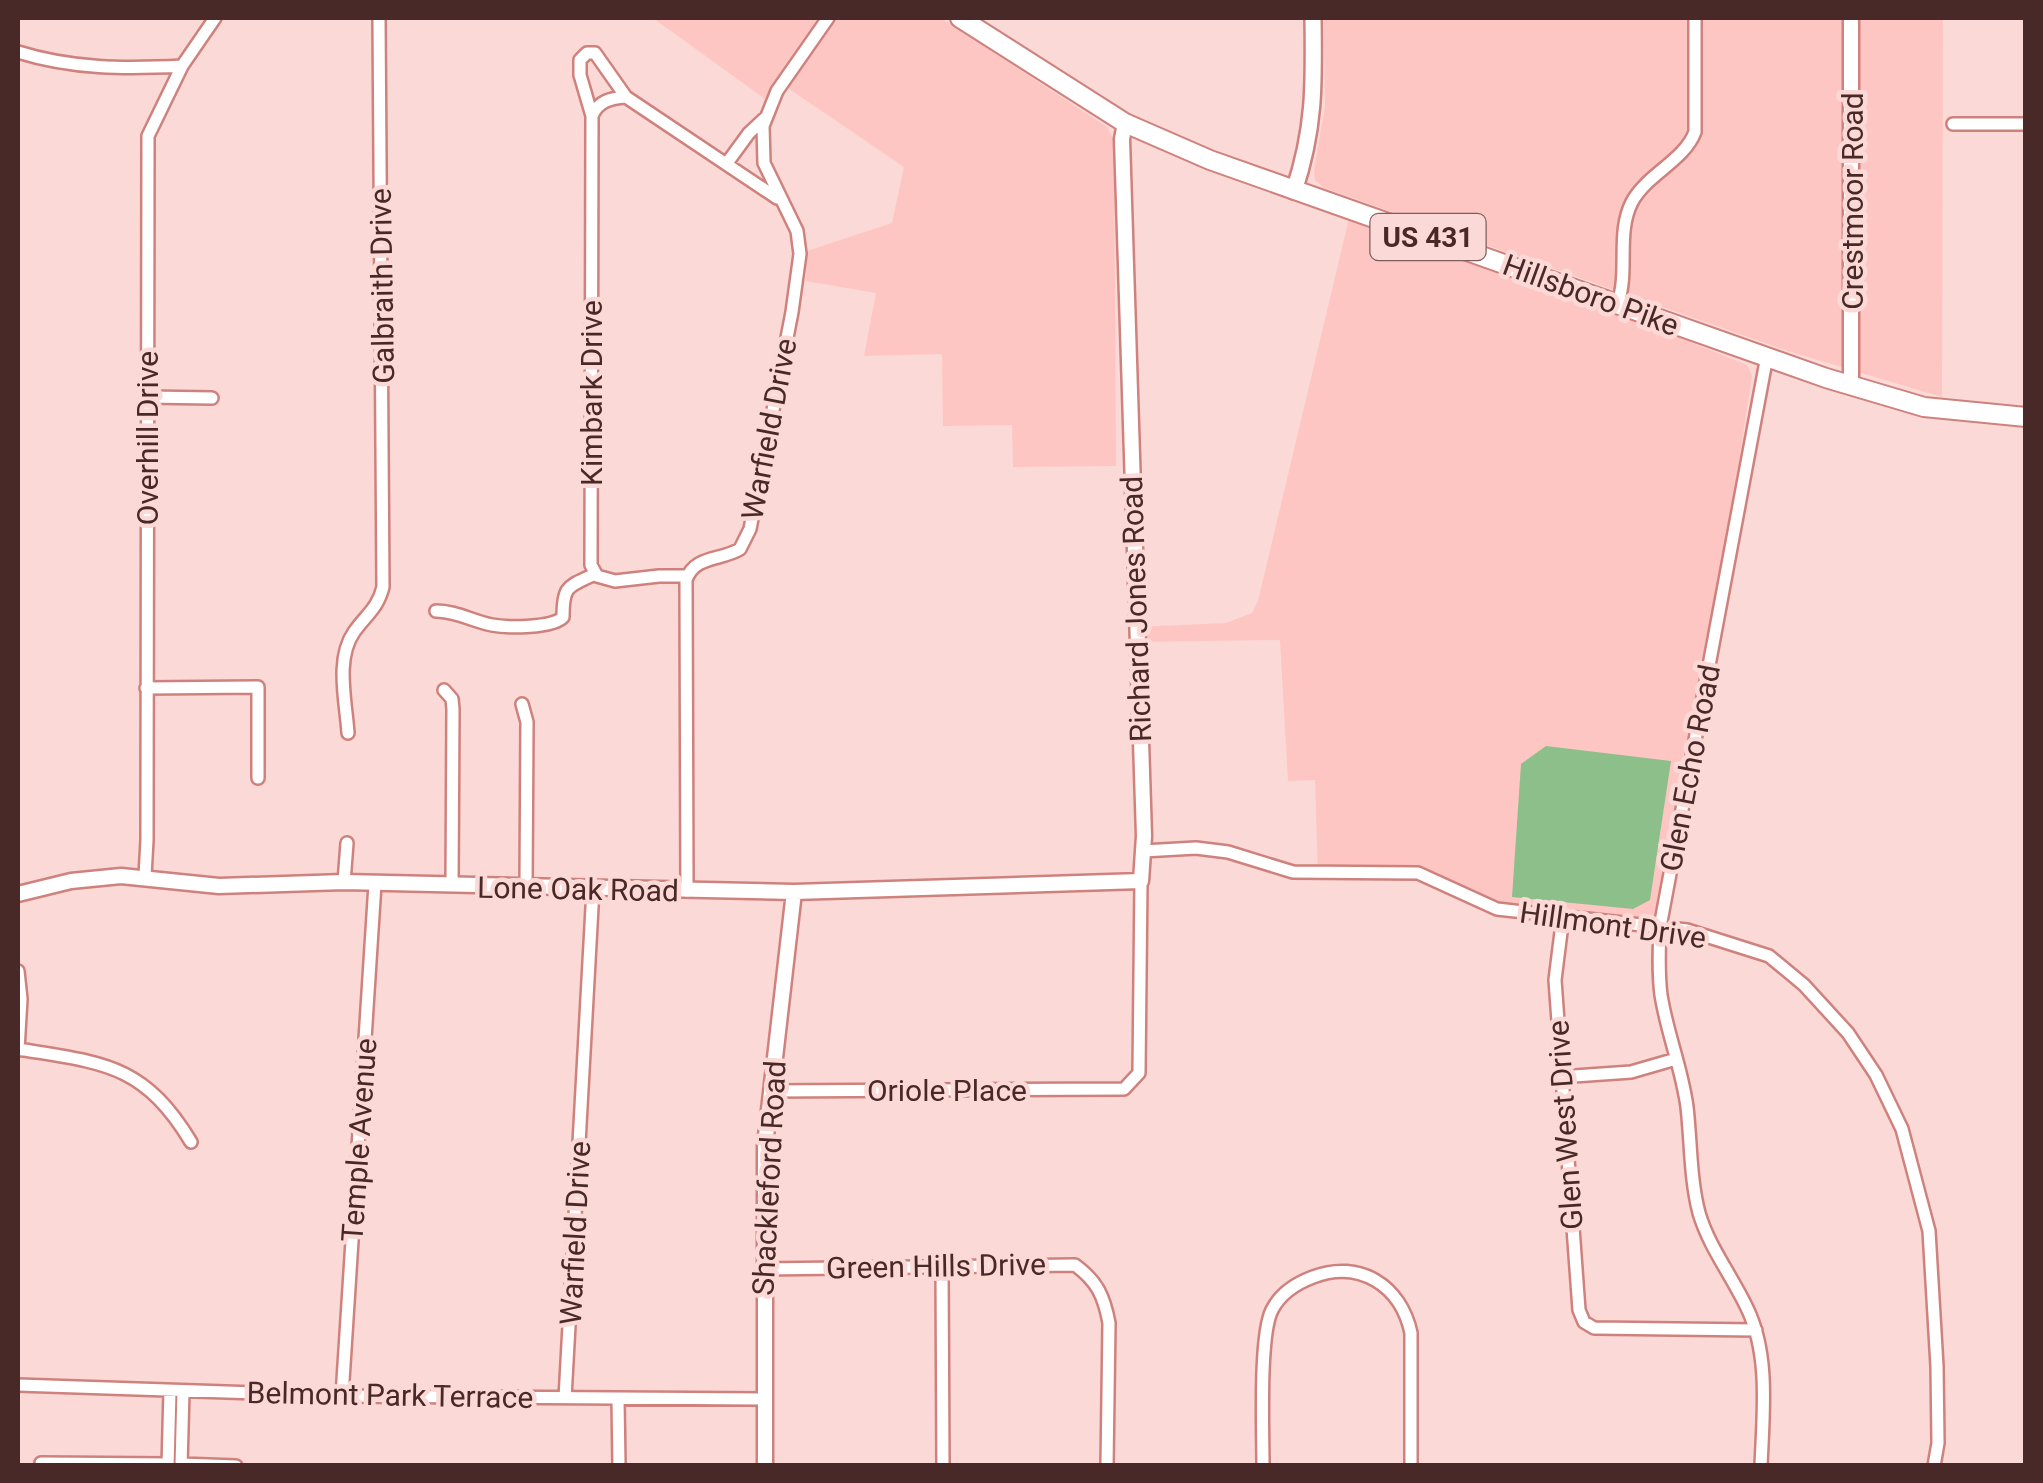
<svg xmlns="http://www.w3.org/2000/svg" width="2043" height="1483" viewBox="0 0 2043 1483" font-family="Roboto,sans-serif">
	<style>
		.built { fill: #fec6c2 }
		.green { fill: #8dbf8b }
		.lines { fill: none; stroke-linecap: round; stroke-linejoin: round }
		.minor-casing { stroke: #cf827d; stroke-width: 16 }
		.tertiary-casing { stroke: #cf827d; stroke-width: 19 }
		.secondary-casing { stroke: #cf827d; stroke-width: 20 }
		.primary-casing { stroke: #cf827d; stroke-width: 22 }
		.minor { stroke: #fff; stroke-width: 11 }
		.tertiary { stroke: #fff; stroke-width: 14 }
		.secondary { stroke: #fff; stroke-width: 15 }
		.primary { stroke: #fff; stroke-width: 18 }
		.labels { text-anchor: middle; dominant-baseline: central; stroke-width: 9; stroke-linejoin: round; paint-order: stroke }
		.shield { fill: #fbd9d6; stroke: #7e5e5c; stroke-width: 2.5 }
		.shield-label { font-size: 28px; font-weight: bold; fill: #492927 }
		.street-label { font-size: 30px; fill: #492927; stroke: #fbd9d6 }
	</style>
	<rect width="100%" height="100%" fill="#fbd9d6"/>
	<path class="built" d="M653,18H941L1107,127L1114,140L1116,466L1013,467L1012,425L943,426L942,354L864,356L876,293L806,281L807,251L892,223L904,167L776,80L765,99Z
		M1324,18H1943L1942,397L1788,351L1324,188L1315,180L1314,170L1325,106Z
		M1351,210L1692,331L1690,342L1747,365L1752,376L1723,565L1660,927L1514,912L1407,866L1318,874L1315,780L1288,781L1280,640L1137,642L1136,627L1226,623L1252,613L1258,601Z"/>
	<path class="green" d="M1546,746L1671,761L1650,900L1633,909L1512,897L1521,764Z"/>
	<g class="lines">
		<defs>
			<path id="minor" d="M18,52C72,69 125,69 182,66
				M592,116C598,101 611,98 626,97
				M1953,124H2026
				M727,163L749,133L764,119
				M1618,303C1629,270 1616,233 1632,202C1647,174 1684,161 1695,132V18
				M147,397L212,398
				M687,576H659L615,581L597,576L591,565L592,116L580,75V60L587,53H595L626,97L777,198
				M436,611C456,611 472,621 492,625C508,628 553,628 563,617C563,585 568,587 595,574
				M146,688L258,687V778
				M444,690L452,699L453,709L452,885
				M522,704L527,722L526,888
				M348,733C346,702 335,659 354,632C366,615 378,608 383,587L379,18
				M1143,851L1196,848L1228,852L1293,872L1418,873L1497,909L1687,930L1769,956L1804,985L1848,1033L1876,1075L1902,1129L1929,1231L1937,1366L1938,1443L1934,1466
				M145,876L147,840L148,136L182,66L215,18
				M344,882L347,843
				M687,891L686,580C695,555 720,561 740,549L750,529L792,312L800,254L797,231L764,163L763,126L777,91L828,18
				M1563,916L1555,980L1579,1310L1584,1322L1594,1328L1756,1330
				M18,971L21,999L18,1050
				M18,1049C103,1063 143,1063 191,1142
				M1560,1077L1631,1072L1676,1059
				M770,1091L1124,1089L1139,1073L1141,881
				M942,1266L943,1466
				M763,1269L1075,1265C1097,1281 1104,1296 1109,1323L1107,1466
				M18,1385L342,1396L763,1399
				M342,1396L375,884
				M565,1398L593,889
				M618,1399L619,1466
				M181,1464L236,1466
				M41,1466V1463L168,1464
				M168,1466L170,1391
				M181,1466L183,1391
				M1263,1466C1263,1433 1259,1335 1272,1310C1280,1294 1297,1283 1313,1277C1360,1259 1401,1286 1411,1333V1466
				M1761,1466C1763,1414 1770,1355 1747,1308C1732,1276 1709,1247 1699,1213C1690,1178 1691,1142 1687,1107C1682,1069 1667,1033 1661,995C1658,972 1659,950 1660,927L1767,356"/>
			<path id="tertiary" d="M1851,18V385
				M18,894L71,881L121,876L219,886L344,882L794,892L1141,881L1144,836L1122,139L1125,123
				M765,1466V1145L794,892"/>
			<path id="secondary" d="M1294,191C1315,128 1314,83 1313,18"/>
			<path id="primary" d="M960,18L1125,123L1210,160L1826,378L1924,407L2026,417"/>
		</defs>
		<use href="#minor" class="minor-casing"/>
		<use href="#tertiary" class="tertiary-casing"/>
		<use href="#secondary" class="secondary-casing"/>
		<use href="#primary" class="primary-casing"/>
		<use href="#minor" class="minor"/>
		<use href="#tertiary" class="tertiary"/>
		<use href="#secondary" class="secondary"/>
		<use href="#primary" class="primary"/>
	</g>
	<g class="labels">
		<rect class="shield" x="1370.5" y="214" width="115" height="46" rx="8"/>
		<g class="shield-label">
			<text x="1428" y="237">US 431</text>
		</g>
		<g class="street-label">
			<text transform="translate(1852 201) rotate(-90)">Crestmoor Road</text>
			<text transform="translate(382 286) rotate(-91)">Galbraith Drive</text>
			<text transform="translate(1591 295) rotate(20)">Hillsboro Pike</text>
			<text transform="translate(591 393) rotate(-90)">Kimbark Drive</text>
			<text transform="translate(769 429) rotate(-79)">Warfield Drive</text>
			<text transform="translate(147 438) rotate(-90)">Overhill Drive</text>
			<text transform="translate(1136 609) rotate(-92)">Richard Jones Road</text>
			<text transform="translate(1690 768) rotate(-79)">Glen Echo Road</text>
			<text transform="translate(578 889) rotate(1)">Lone Oak Road</text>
			<text transform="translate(1613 925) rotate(8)">Hillmont Drive</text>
			<text x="947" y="1090">Oriole Place</text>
			<text transform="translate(1565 1125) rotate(-94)">Glen West Drive</text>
			<text transform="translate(359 1140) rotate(-86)">Temple Avenue</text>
			<text transform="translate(769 1178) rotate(-87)">Shackleford Road</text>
			<text transform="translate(575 1233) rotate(-87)">Warfield Drive</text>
			<text transform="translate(936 1266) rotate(-1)">Green Hills Drive</text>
			<text transform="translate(390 1395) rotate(1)">Belmont Park Terrace</text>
		</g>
	</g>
	<rect width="2043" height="1483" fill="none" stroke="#492927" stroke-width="40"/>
</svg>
